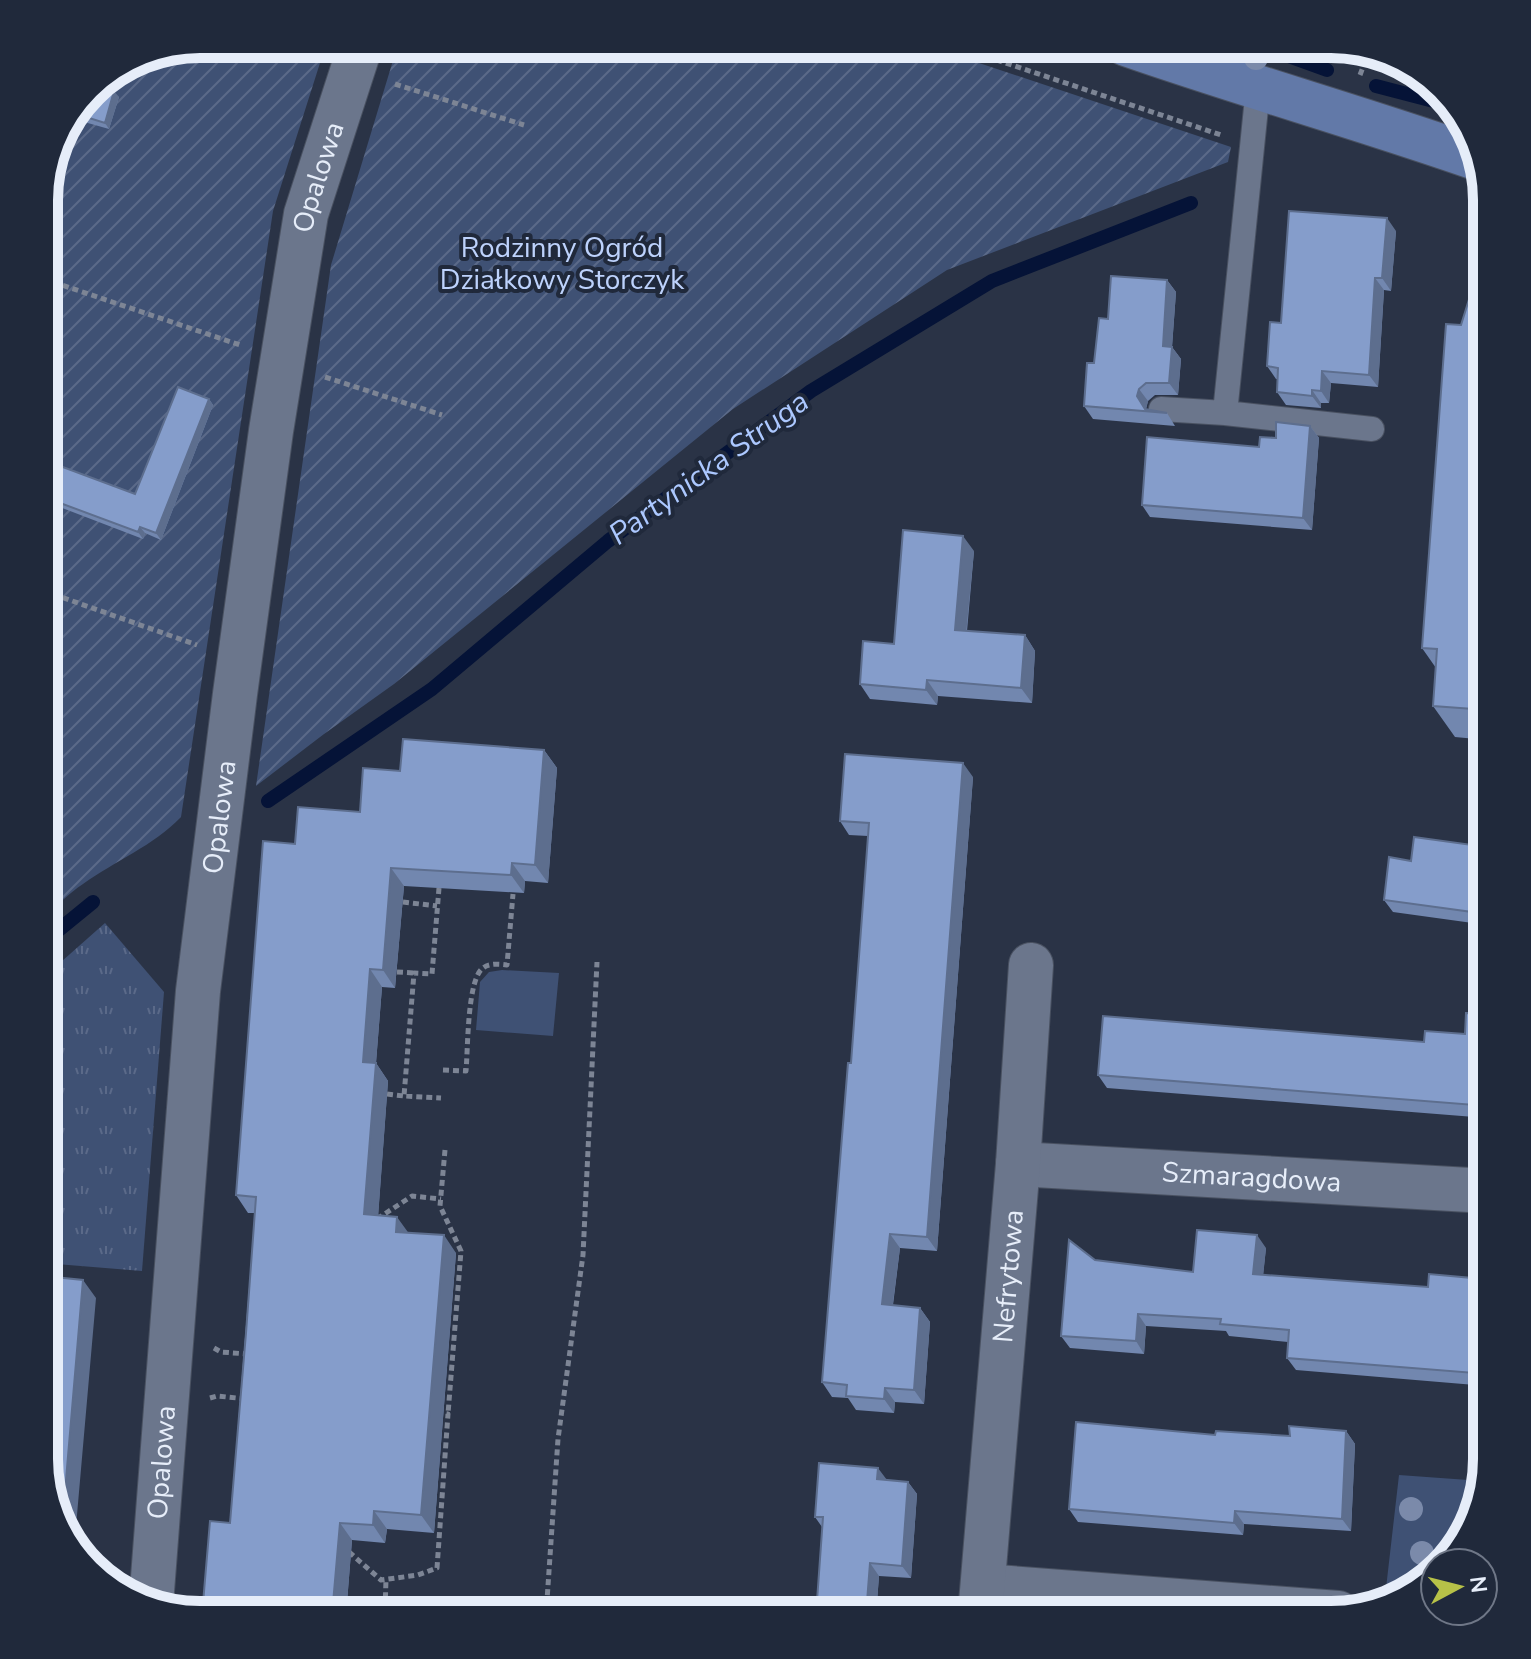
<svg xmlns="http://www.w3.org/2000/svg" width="1531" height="1659" viewBox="0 0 1531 1659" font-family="'Nunito Sans',sans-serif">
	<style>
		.grass { fill: url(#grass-tufts) }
		.park { fill: #3f5174 }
		.garden { fill: url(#garden-furrows) }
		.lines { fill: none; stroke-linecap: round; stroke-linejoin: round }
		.stream { stroke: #051337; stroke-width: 14 }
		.lane-casing { stroke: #495161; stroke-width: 26 }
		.street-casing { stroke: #495161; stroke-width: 46 }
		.secondary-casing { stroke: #495161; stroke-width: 46 }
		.path { stroke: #7d8595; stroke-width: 5; stroke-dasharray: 6 4; stroke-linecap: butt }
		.lane { stroke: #6b768c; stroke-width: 24 }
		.street { stroke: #6b768c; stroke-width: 44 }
		.secondary { stroke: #6279a8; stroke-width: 44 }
		.tree { fill: #7b8aaa }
		.wall { fill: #7287af }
		.shaded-wall { fill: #5d6e8e }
		.building { fill: #859dcb; stroke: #5d6e8e; stroke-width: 2 }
		.labels { text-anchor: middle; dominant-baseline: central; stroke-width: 8; stroke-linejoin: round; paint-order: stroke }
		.street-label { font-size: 28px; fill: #e6edf9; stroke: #20293b }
		.park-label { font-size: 28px; fill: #bdd2fc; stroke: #20293b }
		.water-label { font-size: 30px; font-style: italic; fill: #acc8ff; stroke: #20293b }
		.rim { fill: none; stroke: #e6edf9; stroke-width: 10 }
	</style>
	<defs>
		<pattern id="grass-tufts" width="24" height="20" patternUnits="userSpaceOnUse" patternTransform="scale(2)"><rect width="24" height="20" fill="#3f5174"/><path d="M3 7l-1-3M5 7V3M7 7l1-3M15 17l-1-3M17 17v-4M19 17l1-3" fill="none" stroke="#5b6a89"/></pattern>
		<pattern id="garden-furrows" width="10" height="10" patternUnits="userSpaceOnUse" patternTransform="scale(2)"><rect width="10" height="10" fill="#3f5174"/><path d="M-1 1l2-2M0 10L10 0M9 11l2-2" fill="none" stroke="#5b6a89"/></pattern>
	</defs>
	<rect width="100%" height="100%" fill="#2a3346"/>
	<path class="grass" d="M105,923L164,992L142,1271L44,1263V977Z"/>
	<path class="park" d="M502,970L559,973L553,1036L476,1030L480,982L489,972Z
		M1399,1475L1482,1481L1471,1529L1443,1563H1435C1435,1587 1404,1590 1385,1597Z"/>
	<path class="garden" d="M200,44H326L273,211L181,817C153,846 115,861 83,884C69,893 57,906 44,917V189L60,130L97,83Z
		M398,44H922L1231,147L1228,162L947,270L733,409L394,684L324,734L256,786L331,265Z"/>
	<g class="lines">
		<path class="stream" d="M1255,44L1327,70
			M1376,86L1449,105L1454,104
			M268,801L432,689L608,541L811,391L992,281L1191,203
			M44,942L93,902"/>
		<defs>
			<path id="lane" d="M1258,88L1225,413L1372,429
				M1161,409L1225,413"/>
			<g id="street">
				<path id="s1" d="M1018,1164L1487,1191"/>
				<path d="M983,1586L1338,1613"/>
				<path id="s2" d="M151,1604L198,991L235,694L271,431L306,214L361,44"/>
				<path id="s3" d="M980,1615L1018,1164L1031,965"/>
			</g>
			<path id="secondary" d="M1126,44C1241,84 1358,117 1473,157"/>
		</defs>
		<use href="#lane" class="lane-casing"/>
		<use href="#street" class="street-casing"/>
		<use href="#secondary" class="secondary-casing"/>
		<path class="path" d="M272,44L309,56
			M949,44L1221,135
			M1360,75L1368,54L1372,53
			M395,84L524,125
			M44,279L240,345
			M325,377L442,415
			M44,591L197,645
			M439,888L432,974L414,973L404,1096L441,1098
			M403,902L437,906
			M397,972L414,973
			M443,1070L466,1071C468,1050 467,979 483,968C489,963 500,964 507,965L513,894
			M387,1094L404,1096
			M445,1150L440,1206L461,1251L448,1414
			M377,1219L412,1196L441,1199
			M214,1348L221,1352L247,1354
			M210,1398L217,1396L247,1399
			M349,1552L381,1580L418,1575L437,1568L448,1414L437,1413
			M380,1615L381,1610L385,1609L386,1580
			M546,1615L558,1439L583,1255L597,962"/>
		<use href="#lane" class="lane"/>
		<use href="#street" class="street"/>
		<use href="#secondary" class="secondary"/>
	</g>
	<g class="tree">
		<circle cx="1256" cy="58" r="12"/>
		<circle cx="1411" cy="1509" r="12"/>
		<circle cx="1422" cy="1553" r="12"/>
	</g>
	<path class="wall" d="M95,85L119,97L109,129L70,118Z
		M1396,231L1391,291L1384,290L1378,387L1331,383L1329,403H1321V408L1286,405L1277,392L1278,379H1276L1267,366L1281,323Z
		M1487,263V740L1455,737L1433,706L1436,668L1422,648L1461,325Z
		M1167,280L1176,292L1172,347L1181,359L1178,395H1155L1148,401L1146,409L1167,413L1175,426L1093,419L1084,406L1094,363L1108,319Z
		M209,399L213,405L161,540L145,533L143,539L44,501V460L135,494Z
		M1310,426L1319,438L1312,530L1150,517L1142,505L1276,438Z
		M974,551L967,631L1025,635L1035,651L1032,703L938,696L937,705L870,699L860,684Z
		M544,750L557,768L548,883L525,881L524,893L404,886L395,988L382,987L376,1063L388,1081L378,1216L408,1233L456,1253L434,1533L387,1529L385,1543L352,1540L346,1615H202L230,1523L255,1213H248L236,1195L295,844L360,812L400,771Z
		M973,777L937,1251L900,1248L893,1305L920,1308L930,1322L924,1404L895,1402L894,1413L856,1410L848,1398L832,1397L822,1382L851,1063L868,836L849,835L840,821Z
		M1487,847V925L1393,912L1384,900L1411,861Z
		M1487,1014V1118L1107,1088L1098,1075L1424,1042L1465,1034Z
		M1266,1248L1263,1275L1428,1287L1472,1278L1480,1290V1295H1487V1386L1296,1370L1287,1358L1288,1342L1229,1336L1226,1331L1146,1326L1144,1354L1070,1348L1061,1336L1095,1260L1193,1272Z
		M1346,1431L1355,1444L1351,1531L1244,1524L1243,1535L1078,1522L1069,1509L1215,1435L1290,1436Z
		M886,1480L908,1482L917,1494L911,1578L879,1576L876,1615H816L822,1527L815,1517Z"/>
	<path class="shaded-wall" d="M114,91L119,97L109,129L105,123Z
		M1387,218L1396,231L1391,291L1382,278Z
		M1375,278L1384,290L1378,387L1369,375Z
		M1167,280L1176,292L1172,347L1181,359L1178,395L1169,383L1163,346Z
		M1322,371L1331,383L1329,403L1321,391Z
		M1139,389L1148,401L1146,409L1148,412L1146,411L1137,396Z
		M1312,390L1321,403V408L1312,396Z
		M209,399L213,405L161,540L156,533Z
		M1310,426L1319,438L1312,530L1303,518Z
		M140,527L145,533L143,539L138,532Z
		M963,536L974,551L965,645L955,630Z
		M1025,635L1035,651L1032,703L1021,688Z
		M927,680L938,696L937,705L926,690Z
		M544,750L557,768L548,883L535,865Z
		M963,763L973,777L937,1251L927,1237Z
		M512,863L525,881L524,893L511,875Z
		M391,868L404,886L395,988L383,970Z
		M370,969L382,987L376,1063L388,1081L377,1232L364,1214L363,1062Z
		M397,1217L410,1235L396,1232Z
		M890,1234L900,1248L891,1318L882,1304Z
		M444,1235L456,1253L434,1533L421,1515Z
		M1257,1235L1266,1248L1262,1287L1253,1274Z
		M1472,1278L1480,1290L1478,1307L1470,1294Z
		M83,1280L96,1298L74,1549L63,1515Z
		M920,1308L930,1322L924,1404L914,1390Z
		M1138,1314L1146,1326L1144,1354L1136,1341Z
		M885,1388L895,1402L894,1413L884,1399Z
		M1346,1431L1355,1444L1351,1531L1342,1519Z
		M878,1468L887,1480L877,1479Z
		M908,1482L917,1494L911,1578L902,1566Z
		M374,1511L387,1529L385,1543L373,1525Z
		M1235,1511L1244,1524L1243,1535L1234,1523Z
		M340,1523L352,1540L346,1615H332Z
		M870,1563L879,1576L876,1615H866Z"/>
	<path class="building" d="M95,85L114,91L105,123L73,113Z
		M1289,211L1387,218L1382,278H1375L1369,375L1322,371L1321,391L1312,390V396L1277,392L1278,368L1267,366L1270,322L1281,323Z
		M1481,261L1487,263V634L1486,651H1487V710L1433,706L1437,649L1422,648L1446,324L1461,325Z
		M1111,276L1167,280L1163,346L1172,347L1169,383H1146L1139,389L1137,396L1145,409L1167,413L1084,406L1087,363H1094L1099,318L1108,319Z
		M178,387L209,399L156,533L140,527L138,532L44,497V460L135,494Z
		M1276,422L1310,426L1303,518L1142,505L1147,437L1259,447L1260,437L1276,438Z
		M903,530L963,536L955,630L1025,635L1021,688L927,680L926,690L860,684L863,641L894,644Z
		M403,739L544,750L535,865L512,863L511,875L391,868L383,970L370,969L363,1062L376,1063L364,1214L397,1217L396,1232L444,1235L421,1515L374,1511L373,1525L340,1523L332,1615H202L210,1521L230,1523L246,1333L256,1197L236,1195L263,841L295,844L298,807L360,812L363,768L400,771Z
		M845,754L963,763L927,1237L890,1234L882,1304L920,1308L914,1390L885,1388L884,1399L846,1396L847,1385L822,1382L848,1063H851L869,823L840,821Z
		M1414,837L1487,847V914L1384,900L1389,857L1411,861Z
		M1466,1013L1487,1014V1106L1098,1075L1103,1016L1424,1042L1425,1031L1465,1034Z
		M1197,1230L1257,1235L1253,1274L1428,1287L1429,1274L1472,1278L1470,1294L1487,1295V1374L1287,1358L1289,1330L1220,1324L1221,1319L1138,1314L1136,1341L1061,1336L1069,1240L1095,1260L1193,1272Z
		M44,1276L83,1280L63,1515L44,1460Z
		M1076,1422L1215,1435L1216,1431L1290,1436L1289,1426L1346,1431L1342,1519L1235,1511L1234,1523L1069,1509Z
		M819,1463L878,1468L877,1479L908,1482L902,1566L870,1563L866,1615H816L823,1517H815Z"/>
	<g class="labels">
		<g class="street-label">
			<text stroke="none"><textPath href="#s2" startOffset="1438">Opalowa</textPath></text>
			<text stroke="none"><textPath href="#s2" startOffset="790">Opalowa</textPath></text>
			<text stroke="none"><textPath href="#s1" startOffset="234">Szmaragdowa</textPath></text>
			<text stroke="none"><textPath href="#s3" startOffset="340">Nefrytowa</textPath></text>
			<text stroke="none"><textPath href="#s2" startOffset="142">Opalowa</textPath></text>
		</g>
		<g class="park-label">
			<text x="562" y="248">Rodzinny Ogród<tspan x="562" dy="32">Działkowy Storczyk</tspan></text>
		</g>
		<g class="water-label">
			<text transform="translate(709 468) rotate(-36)">Partynicka Struga</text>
		</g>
	</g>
	<path d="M0 0H1531V1659H0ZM200 58H1331A142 142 0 0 1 1473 200V1459A142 142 0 0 1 1331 1601H200A142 142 0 0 1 58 1459V200A142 142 0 0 1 200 58Z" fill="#20293b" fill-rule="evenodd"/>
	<path class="rim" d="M200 58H1331A142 142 0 0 1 1473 200V1459A142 142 0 0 1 1331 1601H200A142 142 0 0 1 58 1459V200A142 142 0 0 1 200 58Z"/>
	<g transform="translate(1459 1587) rotate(83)"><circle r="38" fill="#20293b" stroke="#6f7787" stroke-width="2"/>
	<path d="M0-6L14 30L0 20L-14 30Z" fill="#b7c148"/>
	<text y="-12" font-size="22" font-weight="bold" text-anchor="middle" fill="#e6edf9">N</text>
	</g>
</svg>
